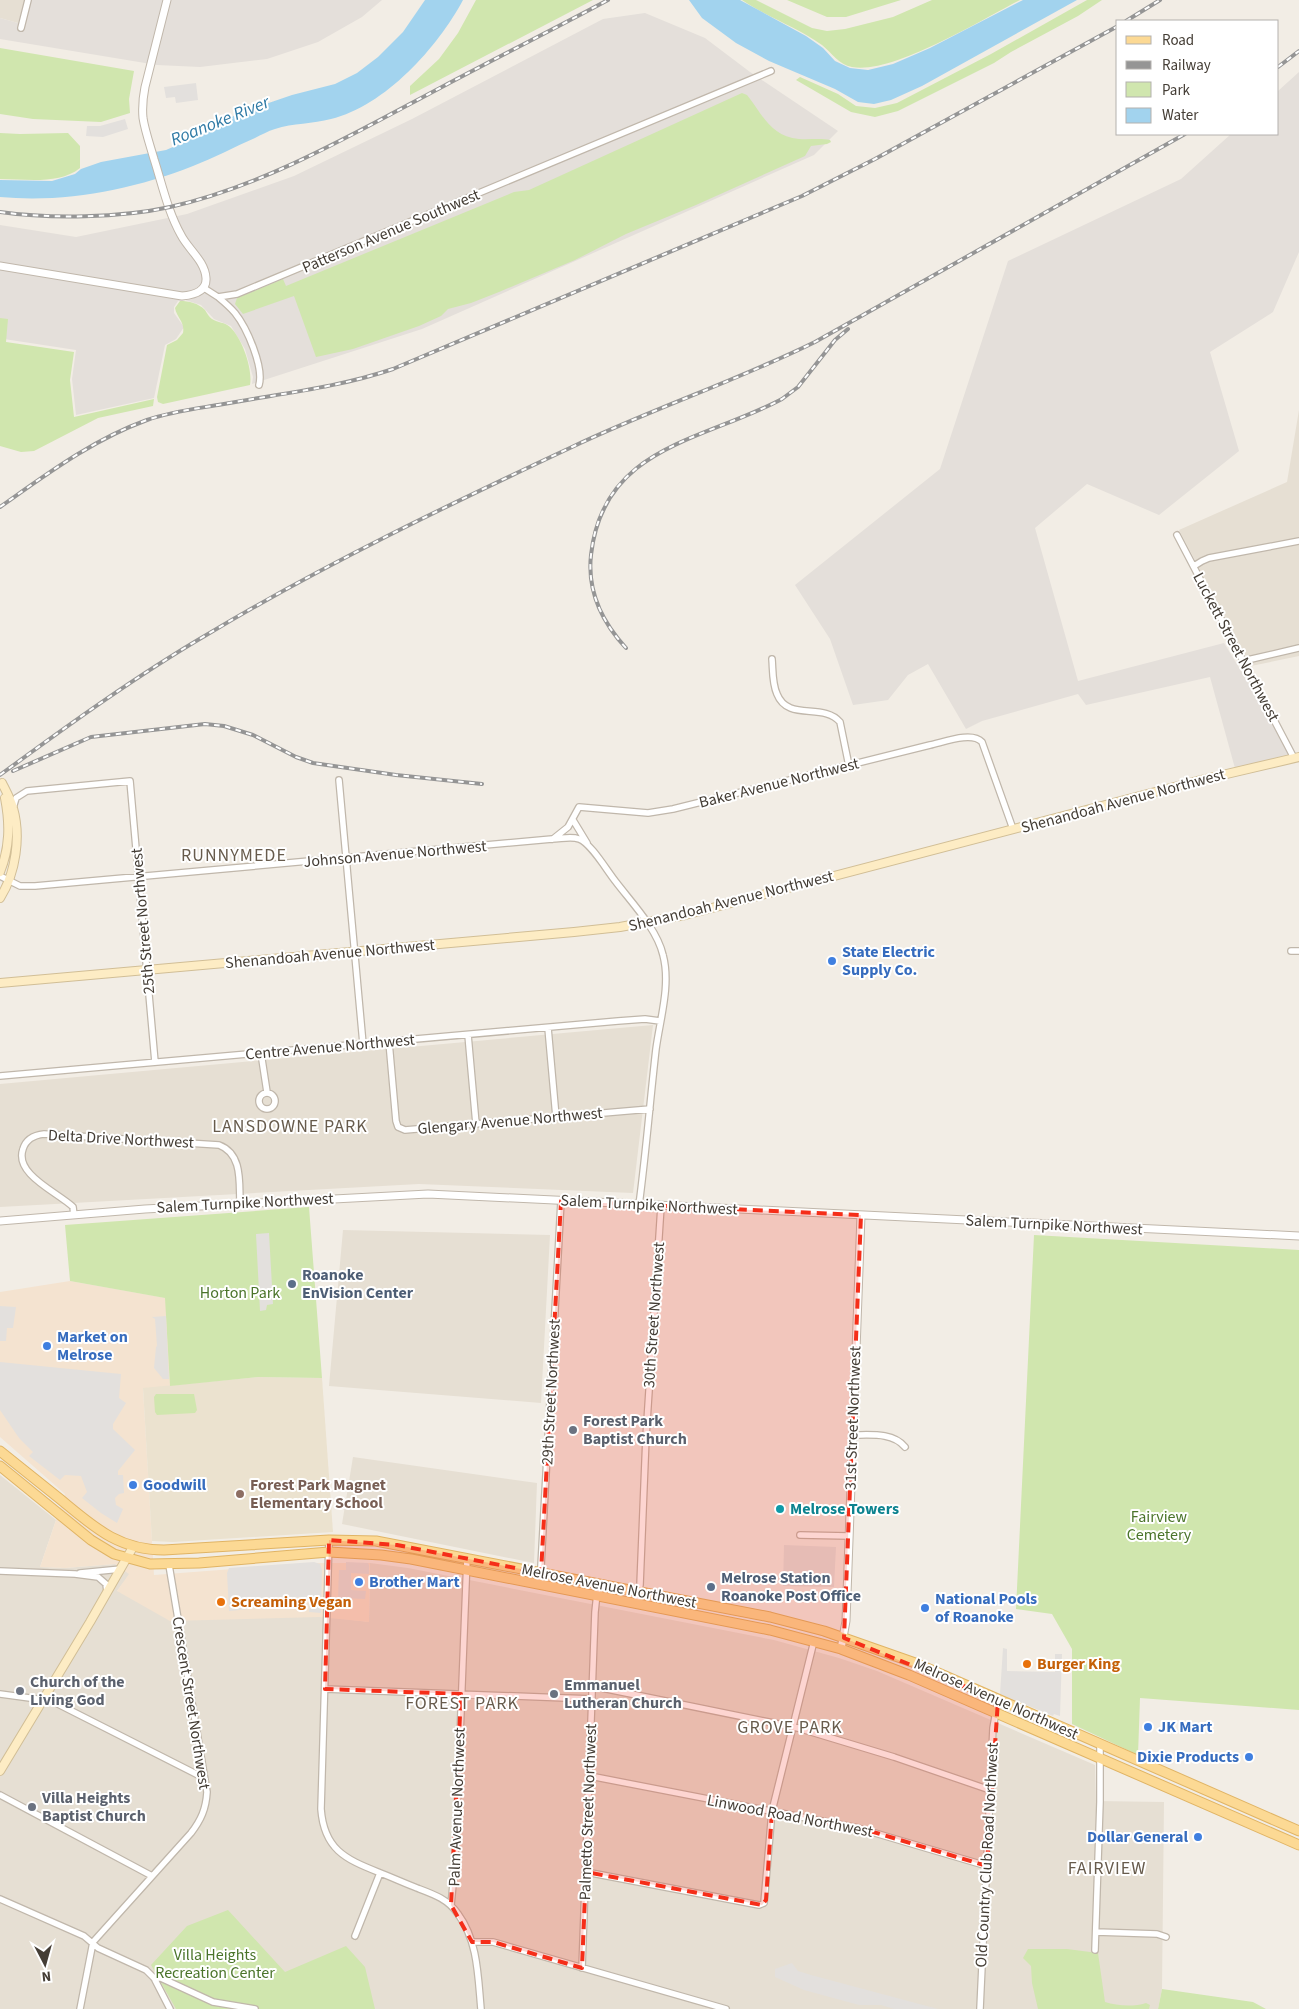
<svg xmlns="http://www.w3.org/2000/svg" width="1299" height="2009" viewBox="0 0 1299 2009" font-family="'Source Sans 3',sans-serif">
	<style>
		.residential { fill: #e6dfd3 }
		.commercial { fill: #f4e3d0 }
		.industrial { fill: #e4dfda }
		.education { fill: #ebe2cf }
		.green { fill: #d0e6ae }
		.parking { fill: #e3e0dd }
		.water { fill: #a2d3ee }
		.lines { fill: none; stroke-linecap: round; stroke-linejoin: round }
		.minor-casing { stroke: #c0b7ab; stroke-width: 8 }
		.tertiary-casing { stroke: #c0b7ab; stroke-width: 9 }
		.secondary-casing { stroke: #d1be96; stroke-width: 10 }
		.primary-casing { stroke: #e0b465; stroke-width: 11 }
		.minor { stroke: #fff; stroke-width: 5.5 }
		.tertiary { stroke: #fff; stroke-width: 7 }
		.secondary { stroke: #fdecc4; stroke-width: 8 }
		.primary { stroke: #fcd994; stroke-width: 9 }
		.rail-casing { stroke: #959595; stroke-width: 4 }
		.rail { stroke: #fff; stroke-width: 2; stroke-dasharray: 5.5; stroke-linecap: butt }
		.marked { fill: #f52e19; fill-opacity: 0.2; stroke: #f52e19; stroke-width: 4; stroke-dasharray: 10 6; stroke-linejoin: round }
		.shop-dot { fill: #3f7fe0; stroke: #fff; stroke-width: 2 }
		.service-dot { fill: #5c6f8a; stroke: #fff; stroke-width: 2 }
		.worship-dot { fill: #6b7280; stroke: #fff; stroke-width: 2 }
		.education-dot { fill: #8d6e63; stroke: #fff; stroke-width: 2 }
		.culture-dot { fill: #0f9aa8; stroke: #fff; stroke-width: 2 }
		.food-dot { fill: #e8710a; stroke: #fff; stroke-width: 2 }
		.labels { text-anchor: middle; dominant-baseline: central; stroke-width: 4; stroke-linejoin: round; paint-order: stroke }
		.street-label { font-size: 16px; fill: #443d35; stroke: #fff }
		.shop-label { font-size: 16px; font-weight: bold; fill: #366cbe; stroke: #fff; text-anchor: start }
		.service-label { font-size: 16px; font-weight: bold; fill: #4e5e75; stroke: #fff; text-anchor: start }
		.park-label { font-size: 16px; fill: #4a742a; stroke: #fff }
		.worship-label { font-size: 16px; font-weight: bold; fill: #5b616d; stroke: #fff; text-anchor: start }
		.education-label { font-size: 16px; font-weight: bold; fill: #785e54; stroke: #fff; text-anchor: start }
		.culture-label { font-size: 16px; font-weight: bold; fill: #0d838f; stroke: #fff; text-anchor: start }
		.food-label { font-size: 16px; font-weight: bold; fill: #c56008; stroke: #fff; text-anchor: start }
		.water-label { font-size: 18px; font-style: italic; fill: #2f7aa5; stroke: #fff }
		.neighbourhood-label { font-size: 18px; letter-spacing: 1px; fill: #675b4c; stroke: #fff }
	</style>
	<rect width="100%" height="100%" fill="#f2ede5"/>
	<path class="residential" d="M0,0H25L18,23L0,18Z
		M1299,410V656L1251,666L1179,530L1287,482Z
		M653,1025L633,1193L419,1184L0,1207V1084Z
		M343,1230L550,1235L541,1403L329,1386Z
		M353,1457L537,1483L534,1563L342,1524Z
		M0,1475L56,1520L40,1567L65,1568L115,1564L130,1574L117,1591L369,1622L370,1563L408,1568L774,1640L839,1658L877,1671L1095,1765L1096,1801L1164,1802L1162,1989L1158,2009H0Z"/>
	<path class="commercial" d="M70,1281L166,1298L170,1386L143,1389L154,1575L314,1563H370L369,1622L319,1617L170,1621L117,1591L129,1574L115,1564L65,1568L40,1567L65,1494L0,1437V1292Z"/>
	<path class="industrial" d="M25,0H382L362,17L318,42L267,59L200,67L157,65L0,39V18L18,23Z
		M645,13L705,38L750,72L838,131L814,155L422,329L252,384L253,377L245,349L231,326L214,319L201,305L185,300L178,301L174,307V313L184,327L176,339L165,345L154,398L76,415L72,379L76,350L4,339L0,367V225L76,237L187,214L294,176L412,119L603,19Z
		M1299,72V252L1273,312L1210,352L1239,451L1159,515L1087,484L1035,528L1078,681L1224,643L1294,758L1236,772L1210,677L1086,705L1078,694L982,721L966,729L928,664L908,675L888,700L853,705L830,639L795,585L940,469L1008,261L1181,179L1231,134H1278V91Z"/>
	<path class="education" d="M258,1377L322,1378L333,1532L173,1542L152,1541L143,1388Z"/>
	<path class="green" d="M476,0H593L410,95V86L439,59L458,33Z
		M742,0H756L812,28L827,31L845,29L893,17L932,0H1020C983,19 892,75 852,67C839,65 832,53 822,45C797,27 767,17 742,0Z
		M787,0H901L846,17H827Z
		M1087,0H1102L1078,16L1011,52L994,63L898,111L875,117L851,112L796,80L800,77L838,94L856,106L875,108L897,103L991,54Z
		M0,48L134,71L129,99L130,113L101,122L33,119L0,114Z
		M742,93L747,95C763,115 770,136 799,139C809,140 820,138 830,140L831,142L827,144L811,146L805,156L696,205L626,234L575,260L499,292L471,303L448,309L441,316L419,326L353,349L316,357L294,296L243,314L235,304L237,298L283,279L286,286L514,192L529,190Z
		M0,133L20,134L68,133L80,146V168C59,185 25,179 0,179Z
		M180,301C189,301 198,303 205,310C207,313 209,317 212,319C218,323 225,322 230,327C242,338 253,369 250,385L163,404L158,402L157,397L167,345L177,340L183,333C185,322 177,318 175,308Z
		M0,318L8,319L6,342L74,352L70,380L74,417L154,399L153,406L98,418L34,451L21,452L0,446Z
		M309,1207L322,1378L258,1377L170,1386L165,1298L70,1281L65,1225Z
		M1034,1235L1299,1250V1710L1140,1698L1138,1755L1072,1724V1649L1052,1614L1016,1609Z
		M156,1394H194L197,1410L195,1413L157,1415L155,1412L154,1397Z
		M228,1910L285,1972L346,1946L365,1967L375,2009H176L151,1965L187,1926Z
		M1028,1949H1067L1098,1953L1105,2002C1117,2006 1134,2007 1146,2003L1150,2005L1149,2009H1038L1032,1983L1031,1966L1023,1958Z
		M1162,1989L1253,2002L1266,2009H1158Z"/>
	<path class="parking" d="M196,83L198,100L176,103L175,97L166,98L164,87Z
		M125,119L128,129L103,137L86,136L87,126H100Z
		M269,1233L273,1304L267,1305L266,1310L260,1311L256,1234Z
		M0,1306L16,1307L13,1328H7L6,1341H0Z
		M166,1316L169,1379H163L154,1368L156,1347L157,1346L155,1319L152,1317Z
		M0,1362L121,1374L119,1398L126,1403L113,1424V1429L135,1450L118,1471V1475H123L124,1493L119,1494L115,1498L116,1505L123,1509L117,1523L101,1513L82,1498L87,1492L81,1476L65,1475L60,1480L29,1456L33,1452L19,1438L0,1410Z
		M784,1545L836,1547L834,1587L783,1586Z
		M314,1562L320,1564L322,1570L321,1613L309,1612L310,1597L250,1598V1609L229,1611L227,1573L229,1568Z
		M346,1562L368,1563L369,1565V1574L351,1573V1590L366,1591L365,1599L338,1598L339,1570H346Z
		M1003,1648L1007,1649V1671L1055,1672V1654H1062L1060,1716L1054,1714L1053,1716L1000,1694Z
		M792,1963L798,1971L811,1975L938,2009H894L881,2005H859L804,1990L775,1977V1969Z"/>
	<path class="water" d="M425,0H463C438,47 385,106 331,119C313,124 293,123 275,129C268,131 261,135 255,138C234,147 214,158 193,166C132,190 65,203 0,197V180L52,181L75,174L81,169L101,162L166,150L196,137L239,113L292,95L335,84L357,73L378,57L403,32Z
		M689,0H740L806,36L823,48L835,61L850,68L868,70L893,64L930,48L1023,0H1077L922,86L891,100L874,104L858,102L835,89L769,61L736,43L702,18Z"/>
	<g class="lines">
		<defs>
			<path id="minor" d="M21,28L28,0
				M204,288L218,297L237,294L771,71
				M218,297C224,302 230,307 235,313C247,328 264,367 259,385
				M1177,535L1294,758
				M1194,566L1202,561L1209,558L1299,541
				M772,659C773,670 772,683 777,694C788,722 823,702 840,722L849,766
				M1243,661L1299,648
				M339,780L363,1044
				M13,808L16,798L27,791L130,781L155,1062
				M573,820L587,843
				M553,839L568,827L579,807L648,813L673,809L930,745C944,742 972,731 982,742L1013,829
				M0,876L20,886H35L552,839C561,839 571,836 579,839C591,843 607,871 616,882C632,903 657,929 663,955C671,985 660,1019 656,1049C650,1101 646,1153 639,1205
				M1291,951H1299
				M548,1028L556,1117
				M468,1035L476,1124
				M389,1042L396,1121L398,1127L405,1130L650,1109
				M261,1053L267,1092
				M0,1076L618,1021L645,1019L660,1021
				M259 1101a8 8 0 1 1 16 0a8 8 0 1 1-16 0Z
				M74,1215L73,1207C57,1192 14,1174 23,1149C26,1139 35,1135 44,1134L219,1145C243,1154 239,1183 240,1203
				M852,1435C870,1435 893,1432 905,1447
				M800,1535L849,1536
				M329,1540L321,1809C324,1849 345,1859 378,1872C391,1877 404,1883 417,1888C433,1894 448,1899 458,1914C478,1941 478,1977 481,2009
				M0,1571L75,1574L98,1577L106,1584L107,1592
				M80,1573L121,1569
				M540,1584L561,1201
				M636,1604L640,1585L646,1437L661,1206
				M592,1686L798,1728L894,1757L990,1790
				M325,1689L592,1699
				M0,1694L52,1701L204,1778
				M590,1776L858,1828L987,1866
				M0,1795L152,1876
				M586,1872L759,1905L764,1903L772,1811L814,1641
				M0,1899L84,1936L98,1948L146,1970L154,1978L170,2009
				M451,1905L455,1864L467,1558
				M1096,1932L1157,1934L1166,1937
				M355,1936L380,1873
				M472,1942H493L726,2009
				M1095,1950L1100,1802V1745
				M582,1968L595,1612L598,1584
				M154,1978H161L213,2002L255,2009
				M80,2009L93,1942L191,1833C201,1820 206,1809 207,1792L169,1565
				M980,2009L993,1728L998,1700"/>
			<path id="tertiary" d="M0,266L182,296C193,295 207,292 206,278C205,261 188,249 181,235C168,212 162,184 154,159C150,145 145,131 143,118C142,107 143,97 145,87L167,0
				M0,1221L145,1209L428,1194L1299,1236
				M841,1649L846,1621L861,1215"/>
			<path id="secondary" d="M0,872C10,847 10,824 5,798
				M0,898C16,873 21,836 13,808C11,800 6,791 2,783
				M0,983L574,932L620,927L685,915L1201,780L1299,757
				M0,1771L90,1622L133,1547"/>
			<path id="primary" d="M0,1451C20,1467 40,1483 60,1499C94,1527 118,1550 164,1550L329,1540L376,1541L770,1617L824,1631L918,1664L1299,1831
				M0,1466L91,1540L114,1554L150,1564L199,1563L329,1552L381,1555L411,1559L770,1630L841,1649L909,1675L1299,1845"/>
		</defs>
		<use href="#minor" class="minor-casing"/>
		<use href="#tertiary" class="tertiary-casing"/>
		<use href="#secondary" class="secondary-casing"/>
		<use href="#primary" class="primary-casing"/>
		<use href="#minor" class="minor"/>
		<use href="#tertiary" class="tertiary"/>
		<use href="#secondary" class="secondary"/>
		<use href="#primary" class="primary"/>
		<defs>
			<path id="rail" d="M1126,21L1160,0
				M1278,67L1299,51
				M0,212C50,219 120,218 170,207C264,186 355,133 440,88C496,58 552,30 608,0
				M0,507C47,474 92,440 147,420C170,412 194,409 218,405C277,394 337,388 393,369L802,196L875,159L1118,26
				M626,648C602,622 587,591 591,555C603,446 703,441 782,399L798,387L835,340L848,329
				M13,771L91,737L205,724L224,726L253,735L296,757L313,763L396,775L482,784
				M0,775C67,726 136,676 208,634C325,564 448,505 572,447C652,409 736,381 815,342L1185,134"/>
		</defs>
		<use href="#rail" class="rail-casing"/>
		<use href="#rail" class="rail"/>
	</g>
	<path class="marked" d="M561,1201L861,1215L844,1638L998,1700L987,1866L870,1831L772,1811L766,1900L762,1905L586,1872L582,1968L493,1942H472L451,1905L461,1694L325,1689L329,1540L397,1545L541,1573Z"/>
	<g class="shop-dot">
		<circle cx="832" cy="961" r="5"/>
		<circle cx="47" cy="1346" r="5"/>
		<circle cx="133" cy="1485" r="5"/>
		<circle cx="359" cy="1582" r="5"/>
		<circle cx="925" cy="1608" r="5"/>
		<circle cx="1148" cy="1727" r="5"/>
		<circle cx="1249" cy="1757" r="5"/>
		<circle cx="1198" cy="1837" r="5"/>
	</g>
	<g class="service-dot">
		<circle cx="292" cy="1284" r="5"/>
		<circle cx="711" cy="1587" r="5"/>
	</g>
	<g class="worship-dot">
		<circle cx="573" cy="1430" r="5"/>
		<circle cx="20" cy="1691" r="5"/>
		<circle cx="554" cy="1694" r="5"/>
		<circle cx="32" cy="1807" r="5"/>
	</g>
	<circle class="education-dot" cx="240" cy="1494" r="5"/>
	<circle class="culture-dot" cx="780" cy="1509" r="5"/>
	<g class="food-dot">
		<circle cx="221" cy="1602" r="5"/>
		<circle cx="1027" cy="1664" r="5"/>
	</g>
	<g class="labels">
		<g class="street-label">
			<text transform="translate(391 231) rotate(-23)">Patterson Avenue Southwest</text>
			<text transform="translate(1236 647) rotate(62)">Luckett Street Northwest</text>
			<text transform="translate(779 783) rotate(-14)">Baker Avenue Northwest</text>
			<text transform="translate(1123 801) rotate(-15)">Shenandoah Avenue Northwest</text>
			<text transform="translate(395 854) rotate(-5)">Johnson Avenue Northwest</text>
			<text transform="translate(731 901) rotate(-14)">Shenandoah Avenue Northwest</text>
			<text transform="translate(143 921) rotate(-95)">25th Street Northwest</text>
			<text transform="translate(330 954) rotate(-5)">Shenandoah Avenue Northwest</text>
			<text transform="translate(330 1047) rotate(-5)">Centre Avenue Northwest</text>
			<text transform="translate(510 1121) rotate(-5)">Glengary Avenue Northwest</text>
			<text transform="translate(121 1139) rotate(3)">Delta Drive Northwest</text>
			<text transform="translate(245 1203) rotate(-3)">Salem Turnpike Northwest</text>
			<text transform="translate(649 1205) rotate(3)">Salem Turnpike Northwest</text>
			<text transform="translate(1054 1225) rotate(3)">Salem Turnpike Northwest</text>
			<text transform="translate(654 1315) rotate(-86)">30th Street Northwest</text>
			<text transform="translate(551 1392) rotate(-87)">29th Street Northwest</text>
			<text transform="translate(853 1418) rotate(-88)">31st Street Northwest</text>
			<text transform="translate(609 1586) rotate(11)">Melrose Avenue Northwest</text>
			<text transform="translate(996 1699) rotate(24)">Melrose Avenue Northwest</text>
			<text transform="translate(191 1703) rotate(81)">Crescent Street Northwest</text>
			<text transform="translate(457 1807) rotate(-88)">Palm Avenue Northwest</text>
			<text transform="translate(588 1812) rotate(-88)">Palmetto Street Northwest</text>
			<text transform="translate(790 1816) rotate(11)">Linwood Road Northwest</text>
			<text transform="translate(987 1855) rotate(-87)">Old Country Club Road Northwest</text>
		</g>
		<g class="shop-label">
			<text x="842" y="952">State Electric<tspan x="842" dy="18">Supply Co.</tspan></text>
			<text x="57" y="1337">Market on<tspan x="57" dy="18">Melrose</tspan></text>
			<text x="143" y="1485">Goodwill</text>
			<text x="369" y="1582">Brother Mart</text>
			<text x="935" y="1599">National Pools<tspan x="935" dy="18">of Roanoke</tspan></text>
			<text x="1158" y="1727">JK Mart</text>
			<text x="1239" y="1757" text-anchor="end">Dixie Products</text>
			<text x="1188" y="1837" text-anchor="end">Dollar General</text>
		</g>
		<g class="service-label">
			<text x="302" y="1275">Roanoke<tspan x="302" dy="18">EnVision Center</tspan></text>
			<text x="721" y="1578">Melrose Station<tspan x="721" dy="18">Roanoke Post Office</tspan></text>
		</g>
		<g class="park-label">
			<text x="240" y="1293">Horton Park</text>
			<text x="1159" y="1517">Fairview<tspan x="1159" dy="18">Cemetery</tspan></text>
			<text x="215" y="1955">Villa Heights<tspan x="215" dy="18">Recreation Center</tspan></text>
		</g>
		<g class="worship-label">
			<text x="583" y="1421">Forest Park<tspan x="583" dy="18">Baptist Church</tspan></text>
			<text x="30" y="1682">Church of the<tspan x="30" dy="18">Living God</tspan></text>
			<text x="564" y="1685">Emmanuel<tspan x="564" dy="18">Lutheran Church</tspan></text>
			<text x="42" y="1798">Villa Heights<tspan x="42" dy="18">Baptist Church</tspan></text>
		</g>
		<g class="education-label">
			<text x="250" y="1485">Forest Park Magnet<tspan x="250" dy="18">Elementary School</tspan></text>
		</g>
		<g class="culture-label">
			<text x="790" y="1509">Melrose Towers</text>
		</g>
		<g class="food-label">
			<text x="231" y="1602">Screaming Vegan</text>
			<text x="1037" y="1664">Burger King</text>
		</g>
		<g class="water-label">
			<text transform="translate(220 121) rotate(-22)">Roanoke River</text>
		</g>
		<g class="neighbourhood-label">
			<text x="234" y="855">RUNNYMEDE</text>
			<text x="290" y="1126">LANSDOWNE PARK</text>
			<text x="462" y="1703">FOREST PARK</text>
			<text x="790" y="1727">GROVE PARK</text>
			<text x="1107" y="1868">FAIRVIEW</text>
		</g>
	</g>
	<rect x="1116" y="20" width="162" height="115" fill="#ffffff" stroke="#b4b1ae"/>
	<rect x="1126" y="36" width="25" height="8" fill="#fcd994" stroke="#b4b1ae"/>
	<text x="1162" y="45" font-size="15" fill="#443d35">Road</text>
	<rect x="1126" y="61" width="25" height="8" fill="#959595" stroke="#b4b1ae"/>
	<text x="1162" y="70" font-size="15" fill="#443d35">Railway</text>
	<rect x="1126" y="82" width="25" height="15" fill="#d0e6ae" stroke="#b4b1ae"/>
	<text x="1162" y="95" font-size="15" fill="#443d35">Park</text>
	<rect x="1126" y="108" width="25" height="15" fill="#a2d3ee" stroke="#b4b1ae"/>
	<text x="1162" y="120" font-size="15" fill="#443d35">Water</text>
	<g transform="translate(45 1964) rotate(174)" stroke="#ffffff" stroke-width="4" paint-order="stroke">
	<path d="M0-4L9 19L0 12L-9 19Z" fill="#443d35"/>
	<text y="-8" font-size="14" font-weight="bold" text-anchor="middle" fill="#443d35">N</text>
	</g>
</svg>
